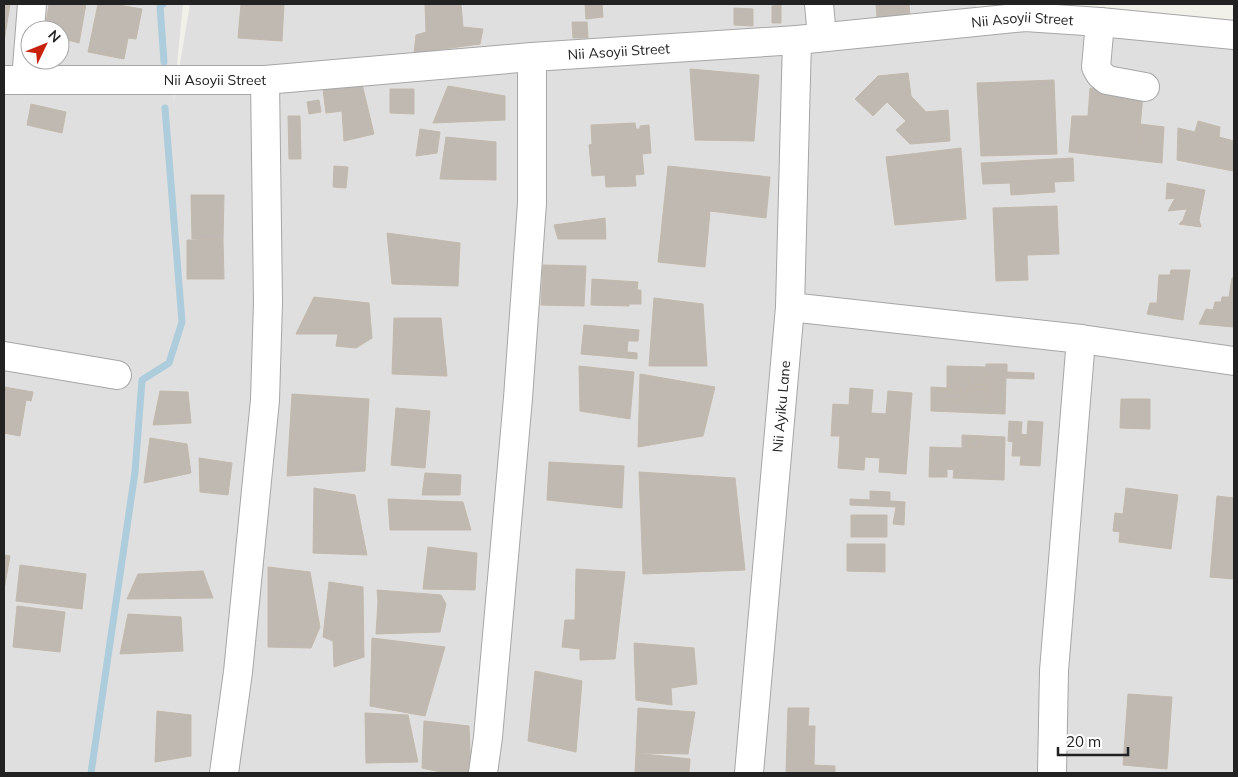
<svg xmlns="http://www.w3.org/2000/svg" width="1238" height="777" viewBox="0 0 1238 777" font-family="Mulish,sans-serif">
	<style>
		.residential { fill: #e0dfdf; fill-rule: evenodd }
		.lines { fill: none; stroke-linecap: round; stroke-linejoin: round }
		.stream { stroke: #adccdc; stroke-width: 7 }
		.building { fill: #bfb9b2; stroke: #c3b9ac; fill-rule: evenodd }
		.minor-casing { stroke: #a6a6a6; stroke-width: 30 }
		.minor { stroke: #fff; stroke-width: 28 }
		.labels { text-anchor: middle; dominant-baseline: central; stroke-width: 4.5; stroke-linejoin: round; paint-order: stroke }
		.street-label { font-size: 14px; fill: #222; stroke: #fff }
	</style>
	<rect width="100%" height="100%" fill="#f1f0e9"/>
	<path class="residential" d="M4,4H183L173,105L190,4H976L977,16L1234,38V773H4ZM30,30H60V60H30Z"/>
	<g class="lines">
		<path class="stream" d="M163,4L160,6L164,62
			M91,773L135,472L142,380L169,363L182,322L165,108"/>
	</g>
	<path class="building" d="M4,4H10L4,42Z
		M49,4H86L79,43L60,38V30H45Z
		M98,4H113L142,9L136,39L128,38L124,59L88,52Z
		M241,4H284L282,41L238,38Z
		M425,4H461L463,27L483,29L480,44L414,53L416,35L426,32Z
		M585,4H602L603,17L586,19Z
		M876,4H909L910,17L877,18Z
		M781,5V23H772V6Z
		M734,8L753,9V26L734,25Z
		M572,22H587L588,38H573Z
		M690,69L759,75L754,141L695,140Z
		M908,73L911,96L926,112L948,110L950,141L910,144L896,130L906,121L887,102L873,116L855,99L878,76Z
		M1054,80L1057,154L981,156L977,83Z
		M362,84L374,134L344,141L342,111L326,113L323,89Z
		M448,86L505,96V120L433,123Z
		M1090,88L1143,95L1137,160L1069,152L1072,116H1088Z
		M390,89H414V114L390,113Z
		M319,100L321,112L309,114L307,102Z
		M31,104L66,112L62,133L27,125Z
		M288,116H300L301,159H289Z
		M1198,121L1220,127L1219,137L1234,141L1233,171L1177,160L1178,128L1195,132Z
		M635,123L636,129H640V126L649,125L651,153L642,154L644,174L635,175L636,186L606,187L605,175L592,176L589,145L592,144L591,125Z
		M1140,124L1164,127L1162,163L1137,160Z
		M420,129L440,132L437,153L416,156Z
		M446,137L496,142V180L440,179Z
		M961,148L966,219L895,225L886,157Z
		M1073,158L1074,181L1054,182L1055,192L1011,195L1010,183L983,184L981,163Z
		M334,166L348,167L346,188L333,187Z
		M668,166L770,177L766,218L710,211L705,267L658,262Z
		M1167,183L1205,190L1199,220L1201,227L1179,224L1183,220L1187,209L1168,211L1175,198L1166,199Z
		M191,195H224L223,240L192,239Z
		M1057,206L1059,254L1027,255L1028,280L996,281L993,208Z
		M605,218L606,239H558L554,225Z
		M387,233L460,243L458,286L392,284Z
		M187,240H223L224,279H187Z
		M543,265L586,266L584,306L541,305Z
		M1171,270H1190L1183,320L1147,314L1150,303H1157L1159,275H1170Z
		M1232,278H1234V327L1199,324L1206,309L1213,310L1215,302H1221L1222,297H1229Z
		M592,279L638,282L637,290H641V304H629V306L591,305Z
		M314,297L369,303L372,338L356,348L336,346L338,334H296Z
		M654,298L703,304L707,366H649Z
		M394,318H441L447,376L392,374Z
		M584,325L639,330L638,341H628L627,352L637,353V359L581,354Z
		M986,364H1007V372L1034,373V379L1006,378L1005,414L931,411V387L947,388V366L986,367ZM969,374H988V385H969ZM942,389L961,390V400L942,399ZM967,389H988V402H968Z
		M579,366L634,372L630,419L580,411Z
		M640,374L715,387L703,436L638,447Z
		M969,374H988V385H969Z
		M4,387L33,392L31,401L26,400L20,436L4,433Z
		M850,388L873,390L871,413L886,414L888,391L912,393L906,474L879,472L880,458L865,457L864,470L838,468L840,436H831L833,404L849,405Z
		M942,389L961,390V400L942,399Z
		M967,389H988V402H968Z
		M160,391L188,392L191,423L153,425Z
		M292,394L369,399L365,471L287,476Z
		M1121,399H1150V429L1120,428Z
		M396,408L430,411L425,468L391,465Z
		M1009,421L1022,422L1021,434L1027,435L1028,421L1043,422L1040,466L1020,465L1021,456H1012L1013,442L1008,441Z
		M962,435L1005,437L1004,480L953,478L954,470L947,469V477H929L930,447L962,448ZM970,437L981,438L980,448L969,447Z
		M970,437L981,438L980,448L969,447Z
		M150,438L187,444L191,473L144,483Z
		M199,458L232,463L228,495L200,492Z
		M549,462L624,466L622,508L547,500Z
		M639,472L735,478L745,570L643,574Z
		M425,473L461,475L460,495H422Z
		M314,488L355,495L367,555L313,553Z
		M1126,488L1178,495L1171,549L1119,542L1120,532L1113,531L1115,513L1123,514Z
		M870,491L890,492V501L905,502L904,525L893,524L896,507L850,505V499L870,500Z
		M1217,496L1234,498V579L1210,577Z
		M388,499L463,502L471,530H390Z
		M851,515H887V537H851Z
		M847,544H885V572L847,571Z
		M428,547L477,553L475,590L423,589Z
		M4,555L10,556L4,589Z
		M20,565L86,574L82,609L16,601Z
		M268,567L310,572L320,627L311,648L268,647Z
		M576,569L625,572L615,659L580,660V649L562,647L565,620H575Z
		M203,571L213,598L127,599L138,574Z
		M329,582L363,587L364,657L334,667L333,641L323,637Z
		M377,590L441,595L446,604L440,632L376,634L378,601Z
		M17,606L65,612L60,652L13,647Z
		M128,614L181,617L183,651L120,654Z
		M372,638L445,647L425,716L370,706Z
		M634,643L694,648L697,684L671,688L672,705L636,700Z
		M535,671L582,681L576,752L528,741Z
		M1128,694L1172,697L1167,769L1123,765Z
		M638,708L695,712L688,754L636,753Z
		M788,708H809L808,726H815L814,765L835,766V773H786Z
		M157,711L191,715V756L155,762Z
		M365,713L408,715L418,762L366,763Z
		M424,721L469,726L471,773H445L422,768Z
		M636,753L690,759L689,773H635Z"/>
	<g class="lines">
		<defs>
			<g id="minor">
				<path d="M819,4L822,37"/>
				<path d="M1100,22L1096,67L1100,74L1107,80L1145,87"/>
				<path id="s1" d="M4,80H265L532,57L797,40L1025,17L1100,22L1234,35"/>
				<path d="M26,80L32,4"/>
				<path d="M790,307L1081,339L1234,361"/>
				<path d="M4,356L117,375"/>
				<path d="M224,773L238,672L265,400L268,302L265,80"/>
				<path d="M483,773L488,737L518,398L532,203V57"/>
				<path id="s2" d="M749,773L790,307L797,40"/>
				<path d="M1052,773L1054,671L1081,339"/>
			</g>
		</defs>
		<use href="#minor" class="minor-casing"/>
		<use href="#minor" class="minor"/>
	</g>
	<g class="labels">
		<g class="street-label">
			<text stroke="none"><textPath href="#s1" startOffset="1021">Nii Asoyii Street</textPath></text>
			<text stroke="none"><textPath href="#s1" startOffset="616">Nii Asoyii Street</textPath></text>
			<text stroke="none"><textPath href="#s1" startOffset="211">Nii Asoyii Street</textPath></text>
			<text stroke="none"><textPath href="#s2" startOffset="368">Nii Ayiku Lane</textPath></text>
		</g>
	</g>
	<rect width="1238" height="777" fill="none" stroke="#222222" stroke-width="10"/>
	<g transform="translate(45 45) rotate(47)"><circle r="24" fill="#ffffff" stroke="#a7a7a7"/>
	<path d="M0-4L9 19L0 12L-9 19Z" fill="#c8220c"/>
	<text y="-8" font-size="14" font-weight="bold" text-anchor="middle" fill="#222222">N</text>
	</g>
	<path d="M1058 747v8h70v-8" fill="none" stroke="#222222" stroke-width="2.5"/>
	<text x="1066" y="747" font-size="15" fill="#222222" stroke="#ffffff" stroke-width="4" paint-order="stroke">20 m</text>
</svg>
